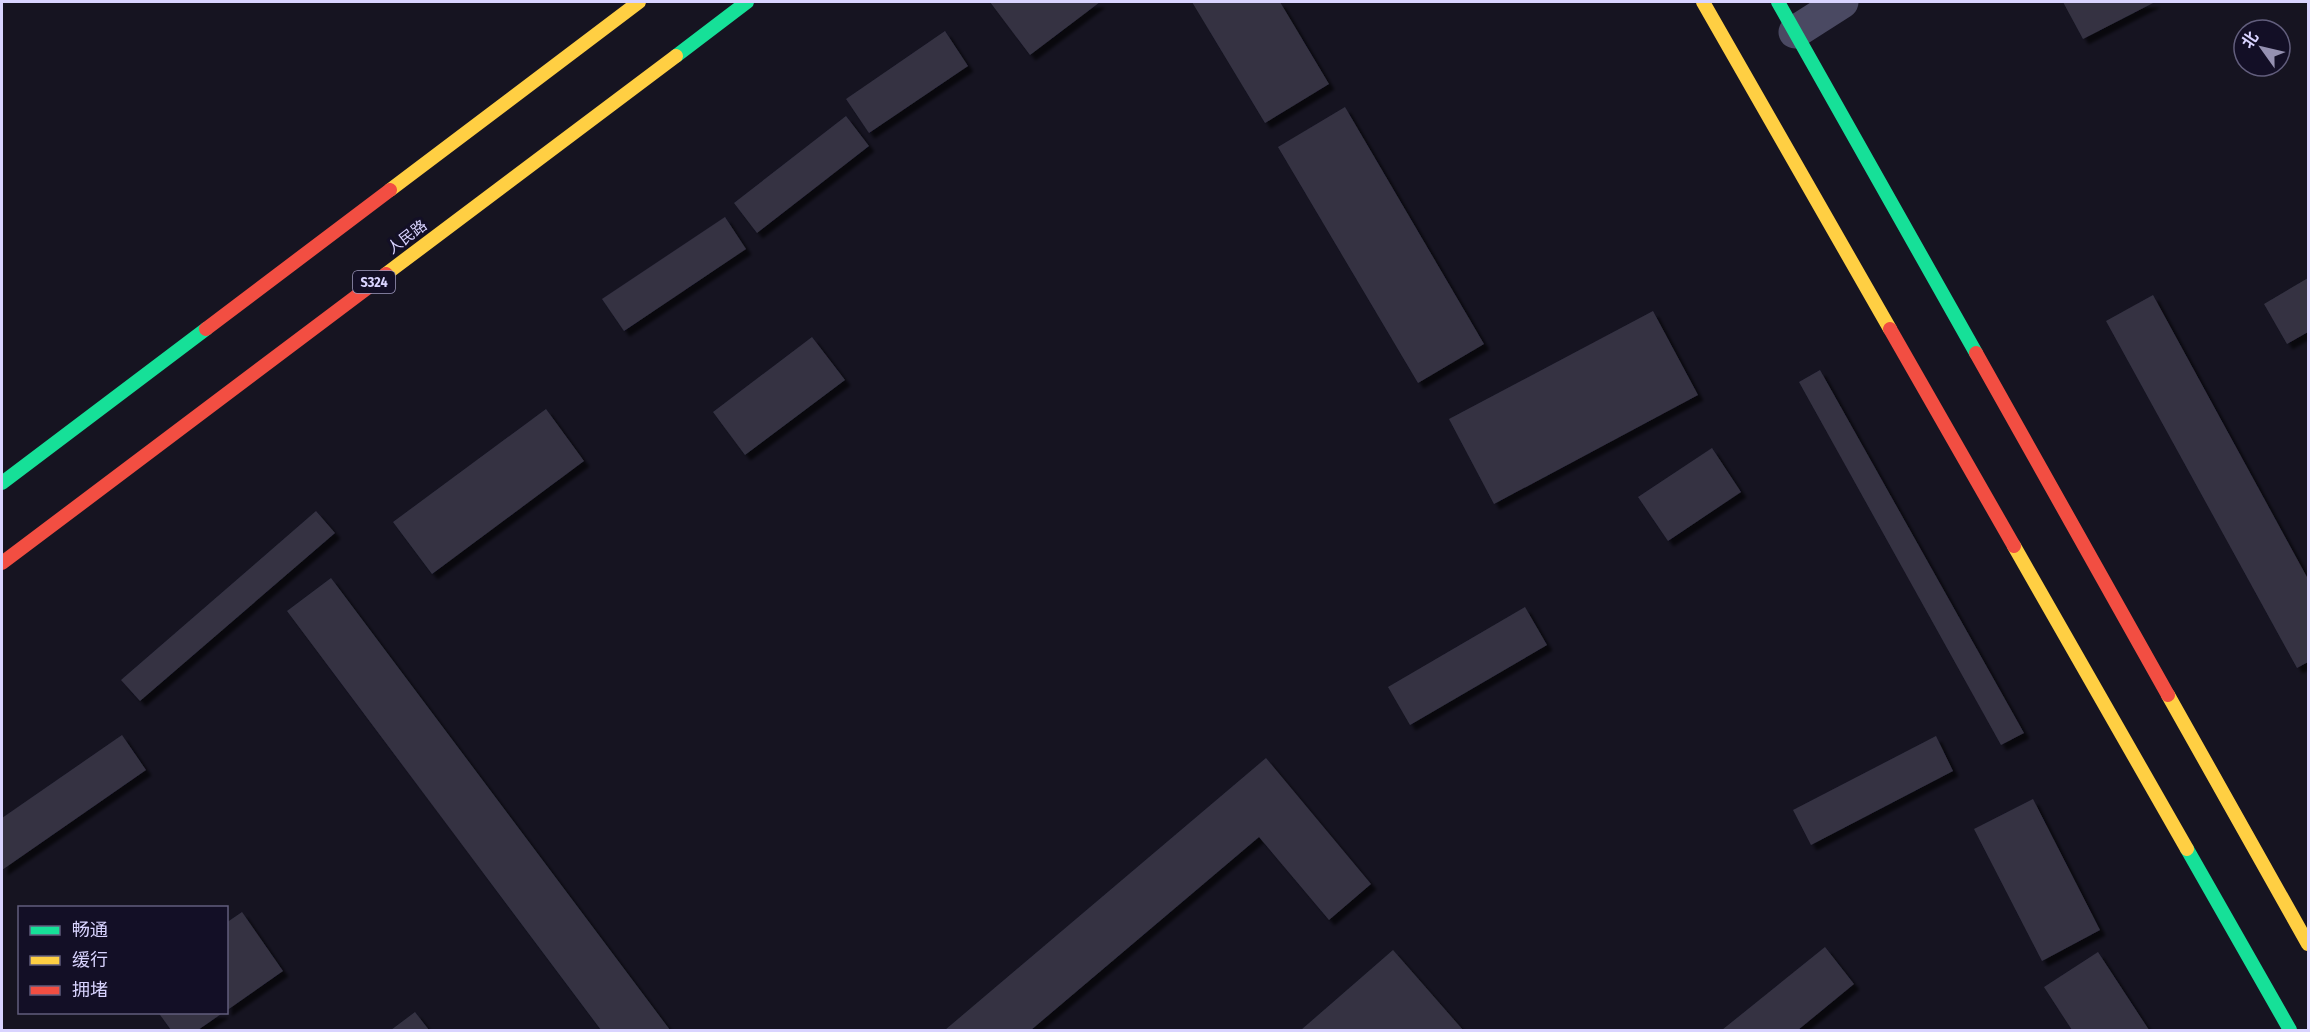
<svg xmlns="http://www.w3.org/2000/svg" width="2310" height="1032" viewBox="0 0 2310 1032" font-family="'Fira Sans Condensed','Noto Sans SC',sans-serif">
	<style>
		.building { fill: #343243; filter: url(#shadow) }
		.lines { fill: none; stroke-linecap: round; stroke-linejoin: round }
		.street { stroke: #4a4962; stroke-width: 33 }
		.fast { stroke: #16e098; stroke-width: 14 }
		.slow { stroke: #ffcf43; stroke-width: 14 }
		.jam { stroke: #f24e42; stroke-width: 14 }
		.labels { text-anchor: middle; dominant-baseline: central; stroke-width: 6; stroke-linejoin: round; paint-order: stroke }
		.shield { fill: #130f26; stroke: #9e99be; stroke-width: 1.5 }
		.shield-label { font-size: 14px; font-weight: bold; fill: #d9d4ff }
		.street-label { font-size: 15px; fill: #d9d4ff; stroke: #130f26 }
	</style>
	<defs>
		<filter id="shadow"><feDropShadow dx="5.5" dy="5.5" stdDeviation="1.5" flood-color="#0009"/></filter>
	</defs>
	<rect width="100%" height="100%" fill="#161421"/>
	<path class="building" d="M990,2H1100L1030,55Z
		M1192,2H1280L1329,84L1265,123Z
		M2063,2H2155L2083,39Z
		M945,31L968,66L869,133L846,99Z
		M1345,107L1484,344L1418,383L1278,147Z
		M846,116L869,146L757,233L734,203Z
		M725,217L746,249L624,331L602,299Z
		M2308,278V332L2287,344L2264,304Z
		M2153,295L2308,579V662L2297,668L2106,321Z
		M1653,311L1698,395L1494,504L1449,419Z
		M812,337L845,380L745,455L713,412Z
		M1820,370L2024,733L2001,745L1799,382Z
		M546,409L584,461L432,574L393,522Z
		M1712,448L1741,492L1668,541L1638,497Z
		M316,511L335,533L140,701L121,680Z
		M331,578L670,1030H601L287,611Z
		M1525,607L1547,645L1410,725L1388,687Z
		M122,735L146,770L2,870V818Z
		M1936,736L1953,771L1811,845L1793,810Z
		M1266,758L1371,884L1329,920L1259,837L1031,1030H945Z
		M2033,799L2100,930L2042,961L1974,829Z
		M242,912L283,971L226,1011V923Z
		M1825,947L1854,984L1798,1030H1722Z
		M1393,950L1463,1030H1301Z
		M2098,952L2149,1030H2072L2044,987Z
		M158,1012H224L198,1030H171Z
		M415,1012L429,1030H391Z"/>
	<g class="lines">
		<path class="street" d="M1795,32L1842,2"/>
		<path class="fast" d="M1778,2L1976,353
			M676,56L747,2
			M2,483L206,329
			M2187,849L2290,1030"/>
		<path class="slow" d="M1703,2L1890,329
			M390,190L639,2
			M386,274L676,56
			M2014,546L2187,849
			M2168,695L2308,944"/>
		<path class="jam" d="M206,329L390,190
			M1890,329L2014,546
			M1976,353L2168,695
			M2,563L386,274"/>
	</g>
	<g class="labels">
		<rect class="shield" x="353" y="271" width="42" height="22" rx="4.5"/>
		<g class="shield-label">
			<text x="374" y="282">S324</text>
		</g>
		<g class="street-label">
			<text transform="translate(407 237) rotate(-37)">人民路</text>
		</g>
	</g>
	<rect width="2310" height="1032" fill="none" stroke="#d9d4ff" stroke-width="6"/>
	<rect x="18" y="906" width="210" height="108" fill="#130f26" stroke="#625e7d" stroke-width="1.5"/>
	<rect x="30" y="926" width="30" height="9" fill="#16e098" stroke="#625e7d" stroke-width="1.5"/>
	<text x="72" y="936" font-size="18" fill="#d9d4ff">畅通</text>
	<rect x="30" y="956" width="30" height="9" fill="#ffcf43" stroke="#625e7d" stroke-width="1.5"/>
	<text x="72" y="966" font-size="18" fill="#d9d4ff">缓行</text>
	<rect x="30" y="986" width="30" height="9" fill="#f24e42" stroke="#625e7d" stroke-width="1.5"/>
	<text x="72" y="996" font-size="18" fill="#d9d4ff">拥堵</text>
	<g transform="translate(2262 48) rotate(304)"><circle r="28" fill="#130f26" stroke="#625e7d" stroke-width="1.5"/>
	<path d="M0-4.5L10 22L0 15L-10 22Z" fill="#9591b1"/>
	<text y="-9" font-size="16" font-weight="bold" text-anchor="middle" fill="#d9d4ff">北</text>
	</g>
</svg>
